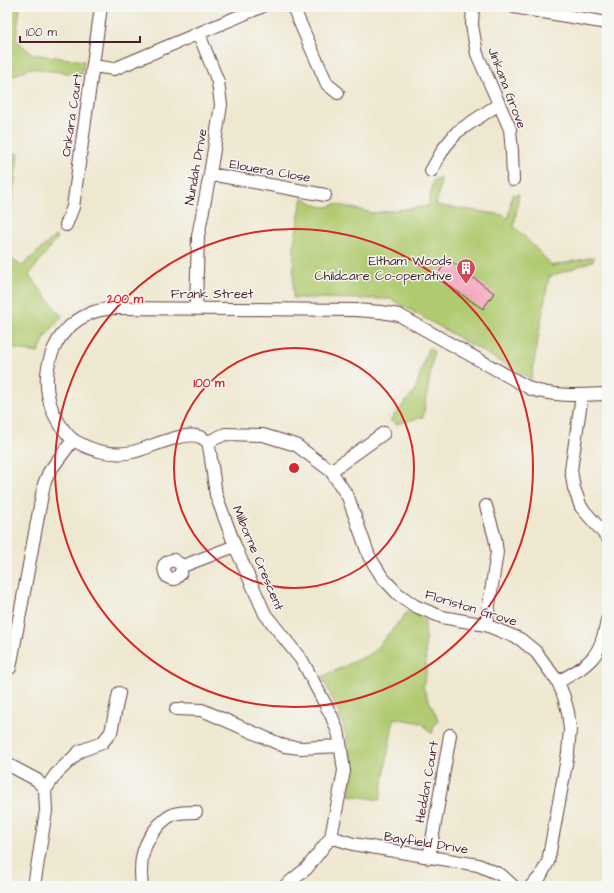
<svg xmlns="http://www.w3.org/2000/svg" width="614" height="893" viewBox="0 0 614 893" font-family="'Architects Daughter',sans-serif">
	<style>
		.green { fill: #b0ca70; stroke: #7d744e }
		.building { fill: #f6a7bf }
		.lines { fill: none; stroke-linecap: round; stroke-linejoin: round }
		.minor-casing { stroke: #633d44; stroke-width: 14 }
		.minor { stroke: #fff; stroke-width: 12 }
		.ring { fill: none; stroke: #d62828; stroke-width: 2 }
		.labels { text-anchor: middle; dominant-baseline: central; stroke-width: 3; stroke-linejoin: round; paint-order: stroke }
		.street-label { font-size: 13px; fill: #4a1f2b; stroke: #f6f6f2 }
		.poi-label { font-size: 13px; fill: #4a1f2b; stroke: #f6f6f2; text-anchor: end }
		.centre { fill: #d62828; stroke: #f6f6f2; stroke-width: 2 }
		.ring-label { font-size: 12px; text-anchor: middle; font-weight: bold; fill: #d62828; stroke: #f6f6f2; stroke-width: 3; stroke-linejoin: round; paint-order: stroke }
	</style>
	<rect width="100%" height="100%" fill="#f6f6f2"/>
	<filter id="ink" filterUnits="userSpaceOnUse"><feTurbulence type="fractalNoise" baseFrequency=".025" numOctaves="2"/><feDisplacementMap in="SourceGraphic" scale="8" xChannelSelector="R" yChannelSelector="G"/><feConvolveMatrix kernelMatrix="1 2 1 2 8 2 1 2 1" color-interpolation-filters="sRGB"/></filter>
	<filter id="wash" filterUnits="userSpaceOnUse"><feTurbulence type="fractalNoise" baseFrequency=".012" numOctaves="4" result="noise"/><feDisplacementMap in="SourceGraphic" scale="16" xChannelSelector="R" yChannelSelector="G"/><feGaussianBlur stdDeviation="0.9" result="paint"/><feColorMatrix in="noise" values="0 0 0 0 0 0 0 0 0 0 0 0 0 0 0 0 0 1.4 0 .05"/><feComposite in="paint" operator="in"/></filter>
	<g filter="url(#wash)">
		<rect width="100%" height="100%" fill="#efe8d0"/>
		<path class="green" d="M7,7H20L16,40L32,54L84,61L82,75L30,68L11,77L7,104Z
			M7,152L18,154L7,238Z
			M441,179L436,205L504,215L508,219L512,195L519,194L514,226L551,264V266L594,257L593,261L549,277L531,379L391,299L293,298L294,244L302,198C315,202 321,212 335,204L373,213L428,206L433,181Z
			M55,236L57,238L29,275L62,317L46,335L38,353L7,347V256L22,266Z
			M428,348L434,351L423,417L396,424L390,420L415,391Z
			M409,610L425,619L426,674L423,687L438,720L434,726L432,734L422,723L394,718L380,800L349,795C355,746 343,720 322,677L372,653Z"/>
		<g id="blocks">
			<path class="building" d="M448,259L494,293L483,309L436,277Z"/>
		</g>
	</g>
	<g filter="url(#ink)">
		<use href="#blocks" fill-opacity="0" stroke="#633d44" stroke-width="1"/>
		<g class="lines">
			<defs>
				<path id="minor" d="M293,7L327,84L338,93
					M473,7L472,25L477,54L510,129L512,152L513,180
					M514,7L607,23
					M93,66L114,69L261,7
					M431,171L444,148L457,132L499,104
					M210,174L325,195
					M66,225L73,207L101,7
					M196,308L198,236L210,174L221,105L218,82L199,34
					M582,395L571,470L574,488L581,507L607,537
					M208,442C205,440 203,438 200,437C185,430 149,448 133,452C113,456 92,451 75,441C67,436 57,421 53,412C38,374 51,330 91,313C98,310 107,309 115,308L356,310L381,312L399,315L531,389C556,397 581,395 607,394
					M208,442L225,434L263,435L296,445L331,471L348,497L369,556L382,577L398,594L415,606L442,617L486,625L520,639L536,652L558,682L564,697L568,712L570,729L568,753L548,862L540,877L531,886
					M208,442L210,452L216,495L235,546L265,614L303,662L332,717L339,735L344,771L331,837L307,868L285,886
					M331,471L384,433
					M174,560L183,566L180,574L175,579C166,579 164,574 164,565L169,561Z
					M183,566L235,546
					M486,625L497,552L495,538L486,506
					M10,668L44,484L49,472L73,440
					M558,682C590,664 601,657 607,620
					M176,709L202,710L284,746L301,748L340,746
					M7,764L37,780L45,790L46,811L34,886
					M45,790L56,774L80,751L102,743L111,732L119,693
					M331,837L353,844L478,865L501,875L513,886
					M429,858L450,735
					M142,886C139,861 142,844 159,825C163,821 169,816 174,814C181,812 189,812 196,812"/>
			</defs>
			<use href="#minor" class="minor-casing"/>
			<use href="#minor" class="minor"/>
		</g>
	</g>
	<g class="ring">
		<circle cx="294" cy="468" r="120"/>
		<circle cx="294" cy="468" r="239"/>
	</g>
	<defs>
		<symbol id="building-pin" viewBox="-11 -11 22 30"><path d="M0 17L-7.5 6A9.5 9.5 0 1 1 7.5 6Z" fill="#d1495b" stroke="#f6f6f2"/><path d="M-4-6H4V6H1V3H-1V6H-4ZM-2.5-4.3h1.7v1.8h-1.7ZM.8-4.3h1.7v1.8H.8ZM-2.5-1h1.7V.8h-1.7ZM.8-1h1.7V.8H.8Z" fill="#fff"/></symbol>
	</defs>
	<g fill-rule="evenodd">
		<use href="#building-pin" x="455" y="257" width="22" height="30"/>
	</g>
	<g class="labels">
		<g class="street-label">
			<text transform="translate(507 88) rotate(69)">Jinkana Grove</text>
			<text transform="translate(72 115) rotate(-82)">Onkara Court</text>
			<text transform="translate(196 167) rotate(-80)">Nundah Drive</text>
			<text transform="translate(270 171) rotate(10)">Elouera Close</text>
			<text x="212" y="294">Frank Street</text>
			<text transform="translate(258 558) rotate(67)">Milborne Crescent</text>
			<text transform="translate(471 608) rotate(17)">Floriston Grove</text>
			<text transform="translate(427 782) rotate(-80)">Heddon Court</text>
			<text transform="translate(426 843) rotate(9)">Bayfield Drive</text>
		</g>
		<g class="poi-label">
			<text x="452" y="261">Eltham Woods<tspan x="452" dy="15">Childcare Co-operative</tspan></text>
		</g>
	</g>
	<circle cx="294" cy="468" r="6" class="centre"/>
	<g class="ring-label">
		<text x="125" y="303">200 m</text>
		<text x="209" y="387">100 m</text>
	</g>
	<rect width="614" height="893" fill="none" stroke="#f6f6f2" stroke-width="24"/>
	<path d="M20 36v6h120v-6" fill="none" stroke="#4a1f2b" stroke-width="2"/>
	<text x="26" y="36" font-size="12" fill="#4a1f2b" stroke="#f6f6f2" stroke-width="3" paint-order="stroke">100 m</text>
</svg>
